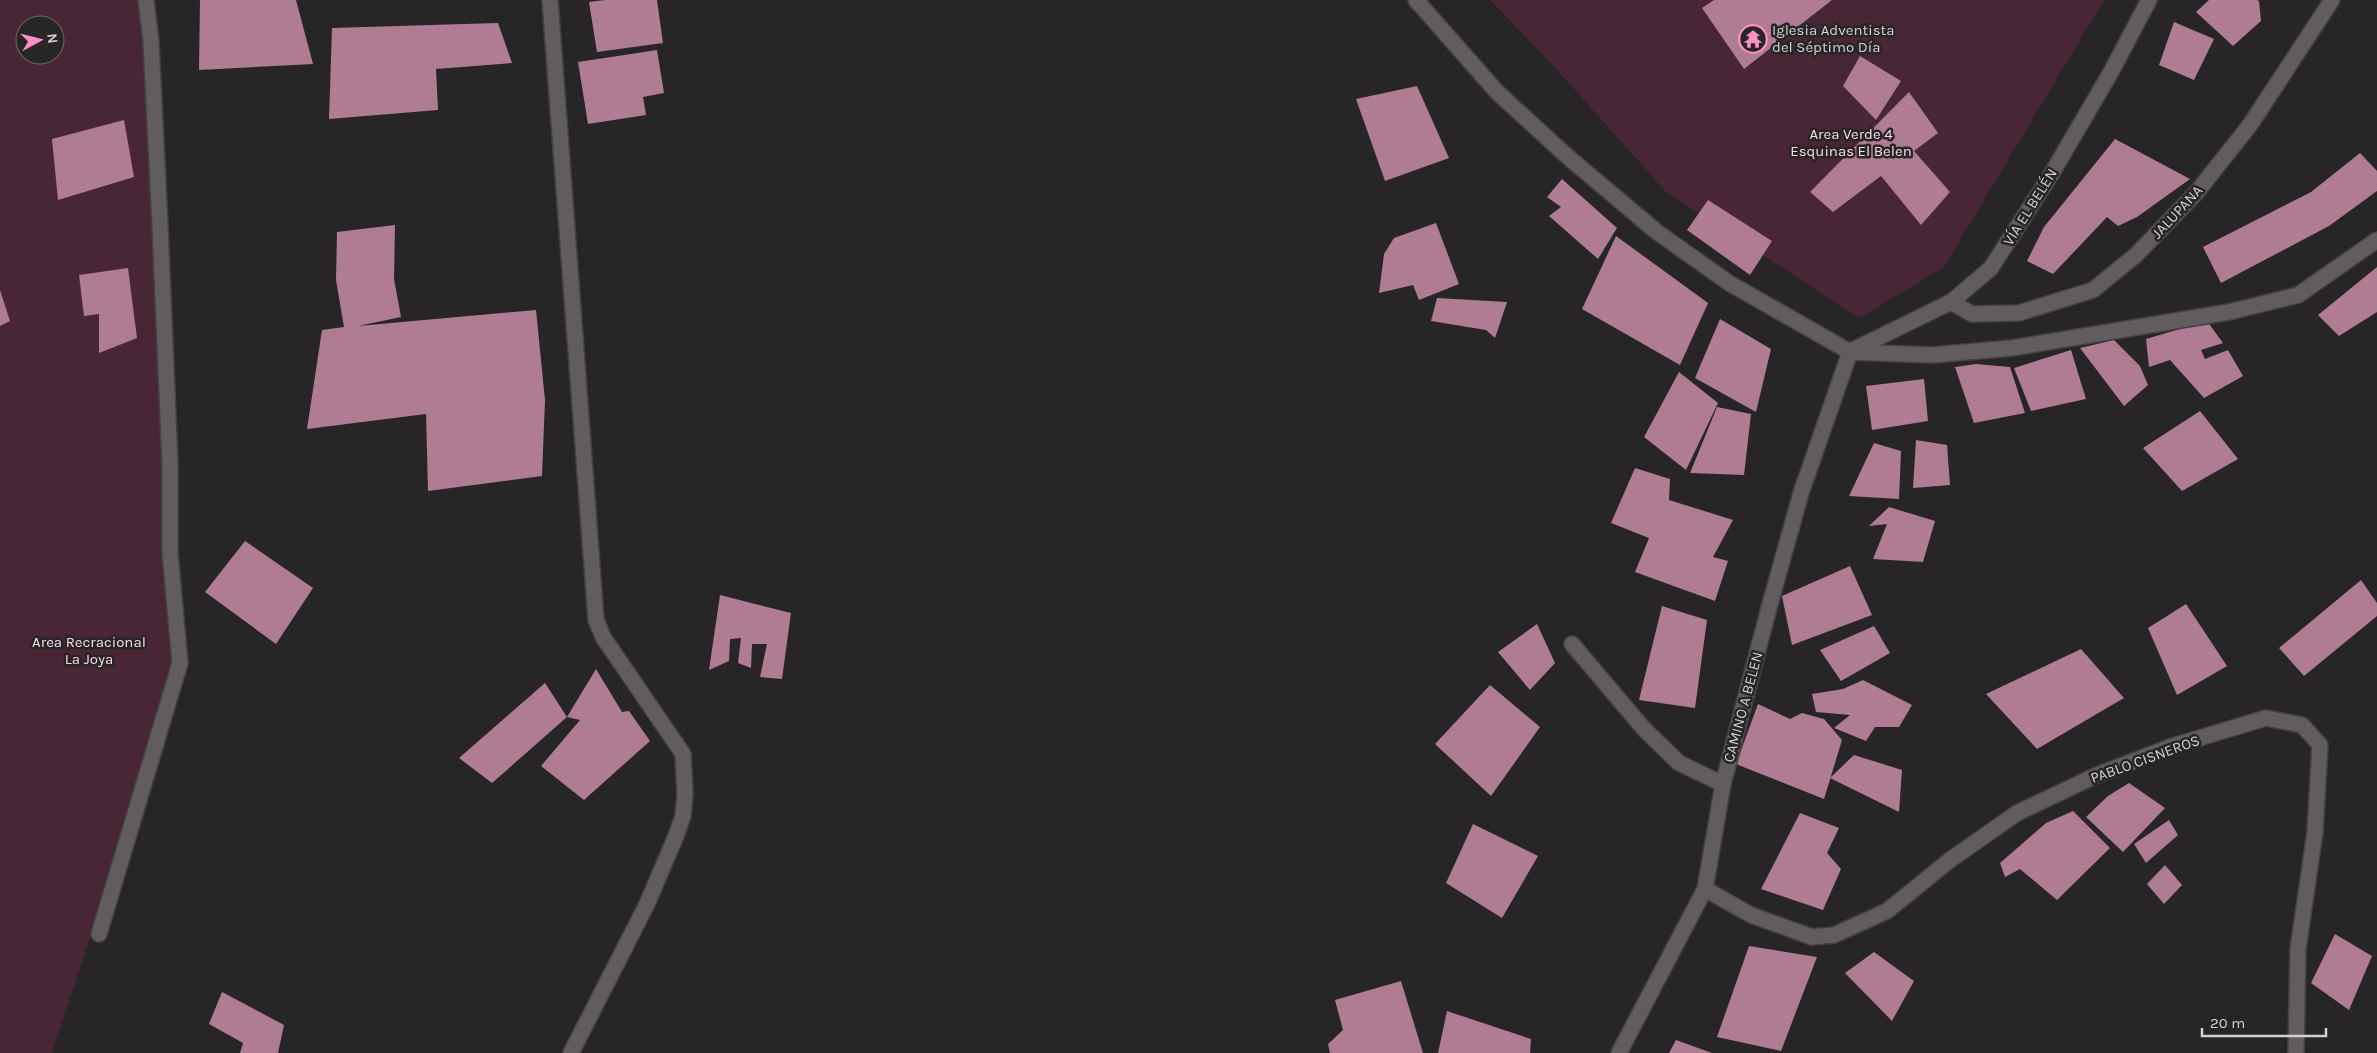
<svg xmlns="http://www.w3.org/2000/svg" width="2377" height="1053" viewBox="0 0 2377 1053" font-family="Karla,sans-serif">
	<style>
		.green { fill: #482636; fill-rule: evenodd }
		.building { fill: #af7c93 }
		.lines { fill: none; stroke-linecap: round; stroke-linejoin: round }
		.service-casing { stroke: #434142; stroke-width: 18 }
		.minor-casing { stroke: #434142; stroke-width: 18 }
		.service { stroke: #615d5f; stroke-width: 15 }
		.minor { stroke: #615d5f; stroke-width: 15 }
		.labels { text-anchor: middle; dominant-baseline: central; stroke-width: 5; stroke-linejoin: round; paint-order: stroke }
		.poi-label { font-size: 15px; fill: #d3d1d1; stroke: #282527; text-anchor: start }
		.park-label { font-size: 15px; fill: #fadae7; stroke: #282527 }
		.street-label { font-size: 15px; fill: #d3d1d1; stroke: #282527 }
	</style>
	<rect width="100%" height="100%" fill="#282527"/>
	<path class="green" d="M0,0H141L180,663L52,1053H0ZM25,25H55V55H25Z
		M1490,0H2104L1944,267L1859,318L1666,192L1551,63Z"/>
	<path class="building" d="M200,0H296L313,64L199,70Z
		M605,0H657L663,43L597,52L589,2Z
		M1714,0H1832L1744,69L1702,8Z
		M2209,0H2257L2259,1L2261,21L2233,46L2196,12Z
		M2174,22L2214,39L2194,80L2159,65Z
		M498,23L512,63L436,69L438,110L329,119L332,28Z
		M657,50L664,93L643,97L646,115L588,124L578,62Z
		M1860,56L1901,81L1876,120L1843,86Z
		M1417,86L1449,158L1385,181L1356,99Z
		M1909,92L1938,133L1914,151L1950,192L1921,225L1881,176L1833,212L1810,192Z
		M124,120L134,177L58,200L52,139Z
		M2115,139L2190,179L2137,217L2118,226L2107,217L2053,274L2027,261L2044,227Z
		M2360,153L2377,171V191L2329,226L2221,283L2203,247L2311,192Z
		M1562,179L1617,228L1598,259L1549,216L1561,207L1547,197Z
		M1708,200L1772,241L1750,275L1687,230Z
		M1436,223L1459,284L1419,300L1413,285L1379,293L1384,254L1394,238Z
		M395,225L394,279L401,317L358,326L536,310L545,400L542,476L428,491L426,414L307,429L322,330L344,327L336,280L337,232Z
		M1616,236L1708,303L1680,365L1582,309Z
		M2377,267V312L2339,336L2318,315Z
		M128,268L137,338L99,353V314L84,316L79,275Z
		M0,290L10,321L0,326Z
		M1437,298L1507,302L1495,338L1486,330L1431,321Z
		M1720,319L1771,349L1756,412L1695,378Z
		M2207,321L2223,343L2201,350L2205,359L2228,350L2243,376L2204,398L2170,360L2149,367L2146,339Z
		M2114,340L2140,366L2148,385L2124,406L2080,348Z
		M2071,350L2086,399L2031,411L2014,368Z
		M1976,364L2010,367L2025,413L1974,423L1955,367Z
		M1679,372L1718,403L1686,470L1644,437Z
		M1924,379L1928,421L1872,430L1866,386Z
		M1717,407L1751,414L1744,475L1690,473Z
		M2200,411L2238,459L2182,491L2143,448Z
		M1916,440L1947,445L1950,485L1913,488Z
		M1874,443L1901,451L1899,499L1849,496Z
		M1635,468L1670,479L1669,500L1733,520L1713,557L1728,561L1715,601L1635,572L1649,538L1611,523Z
		M1889,507L1935,521L1923,562L1873,559L1887,524L1869,526Z
		M245,541L313,588L276,644L205,592Z
		M1850,566L1872,615L1792,645L1782,596Z
		M2361,580L2377,603V616L2304,676L2279,648Z
		M720,595L791,613L782,679L760,677L767,644H752L751,668L738,663L741,638L730,639L729,661L709,670Z
		M2186,604L2227,666L2177,695L2148,628Z
		M1662,606L1707,620L1695,708L1639,700Z
		M1537,624L1555,663L1530,690L1498,652Z
		M1874,626L1890,653L1841,681L1820,650Z
		M2081,649L2124,698L2037,749L1986,694Z
		M596,669L622,712L629,711L650,741L584,800L541,766L580,720L567,717L492,783L459,758L545,683L567,717Z
		M1863,680L1912,705L1899,727H1875L1866,741L1834,728L1850,715L1816,712L1812,694L1843,689Z
		M1490,685L1540,727L1491,796L1435,744Z
		M1758,704L1790,719L1802,713L1824,719L1842,740L1824,799L1736,764Z
		M1854,755L1902,770L1899,812L1830,778Z
		M2129,783L2165,808L2123,852L2086,817L2108,796Z
		M2073,811L2110,848L2057,900L2020,869L2005,877L2000,863L2046,823Z
		M1800,813L1839,828L1827,853L1841,869L1823,910L1761,889Z
		M2169,820L2178,835L2146,863L2134,844Z
		M1473,824L1538,856L1502,918L1446,883Z
		M2165,865L2182,885L2164,904L2147,884Z
		M2335,934L2372,956L2349,1010L2311,983Z
		M1749,946L1817,957L1781,1051L1717,1037Z
		M1874,952L1914,981L1892,1021L1845,973Z
		M1401,981L1423,1053H1330L1328,1044L1343,1030L1335,1000Z
		M222,992L284,1025L278,1053H240L243,1043L209,1024Z
		M1447,1011L1531,1039L1530,1053H1438Z
		M1676,1040L1712,1053H1669Z"/>
	<g class="lines">
		<defs>
			<path id="service" d="M1572,644L1644,729L1679,763L1723,784"/>
			<path id="minor" d="M550,0L596,620L603,637L683,754L685,794L683,816L676,836L647,904L571,1053
				M1416,0L1497,92L1568,157L1657,232L1729,283L1850,352L1932,355L2012,348L2229,312L2298,295L2377,240
				M1951,302L1972,314L2019,313L2093,290L2136,255L2196,193L2250,125L2332,0
				M1851,351L1951,302L1991,268L2052,173L2111,72L2149,0
				M1705,889L1751,915L1812,937L1834,935L1887,911L1950,860L2017,813L2097,775L2173,746L2266,718L2302,725L2320,745L2315,832L2298,949L2296,1053
				M99,934L180,663L170,553V464L160,226L151,42L146,0
				M1619,1053L1705,889L1723,784L1770,604L1801,493L1850,352"/>
		</defs>
		<use href="#service" class="service-casing"/>
		<use href="#minor" class="minor-casing"/>
		<use href="#service" class="service"/>
		<use href="#minor" class="minor"/>
	</g>
	<defs>
		<symbol id="temple-ring" viewBox="-11 -11 22 22"><circle r="9.5" fill="#282527" stroke="#fc8fc3" stroke-width="1.5"/><path d="M0-6L5-2H3V0L6.5 2.5H4V6H1.5V3h-3V6H-4V2.5H-6.5L-3 0V-2H-5Z" fill="#fc8fc3"/></symbol>
	</defs>
	<g fill-rule="evenodd">
		<use href="#temple-ring" x="1737" y="23" width="32" height="32"/>
	</g>
	<g class="labels">
		<g class="poi-label">
			<text x="1772" y="30">Iglesia Adventista<tspan x="1772" dy="17">del Séptimo Día</tspan></text>
		</g>
		<g class="park-label">
			<text x="1851" y="134">Area Verde 4<tspan x="1851" dy="17">Esquinas El Belen</tspan></text>
			<text x="89" y="642">Area Recracional<tspan x="89" dy="17">La Joya</tspan></text>
		</g>
		<g class="street-label">
			<text transform="translate(2030 207) rotate(-58)">VÍA EL BELÉN</text>
			<text transform="translate(2177 212) rotate(-47)">JALUPANA</text>
			<text transform="translate(1743 707) rotate(-75)">CAMINO A BELEN</text>
			<text transform="translate(2145 759) rotate(-20)">PABLO CISNEROS</text>
		</g>
	</g>
	<g transform="translate(40 40) rotate(83)"><circle r="24" fill="#282527" stroke="#6c6a6b"/>
	<path d="M0-4L9 19L0 12L-9 19Z" fill="#fc8fc3"/>
	<text y="-8" font-size="14" font-weight="bold" text-anchor="middle" fill="#d3d1d1">N</text>
	</g>
	<path d="M2202 1028v8h124v-8" fill="none" stroke="#d3d1d1" stroke-width="2.5"/>
	<text x="2210" y="1028" font-size="15" fill="#d3d1d1" stroke="#282527" stroke-width="4" paint-order="stroke">20 m</text>
</svg>
